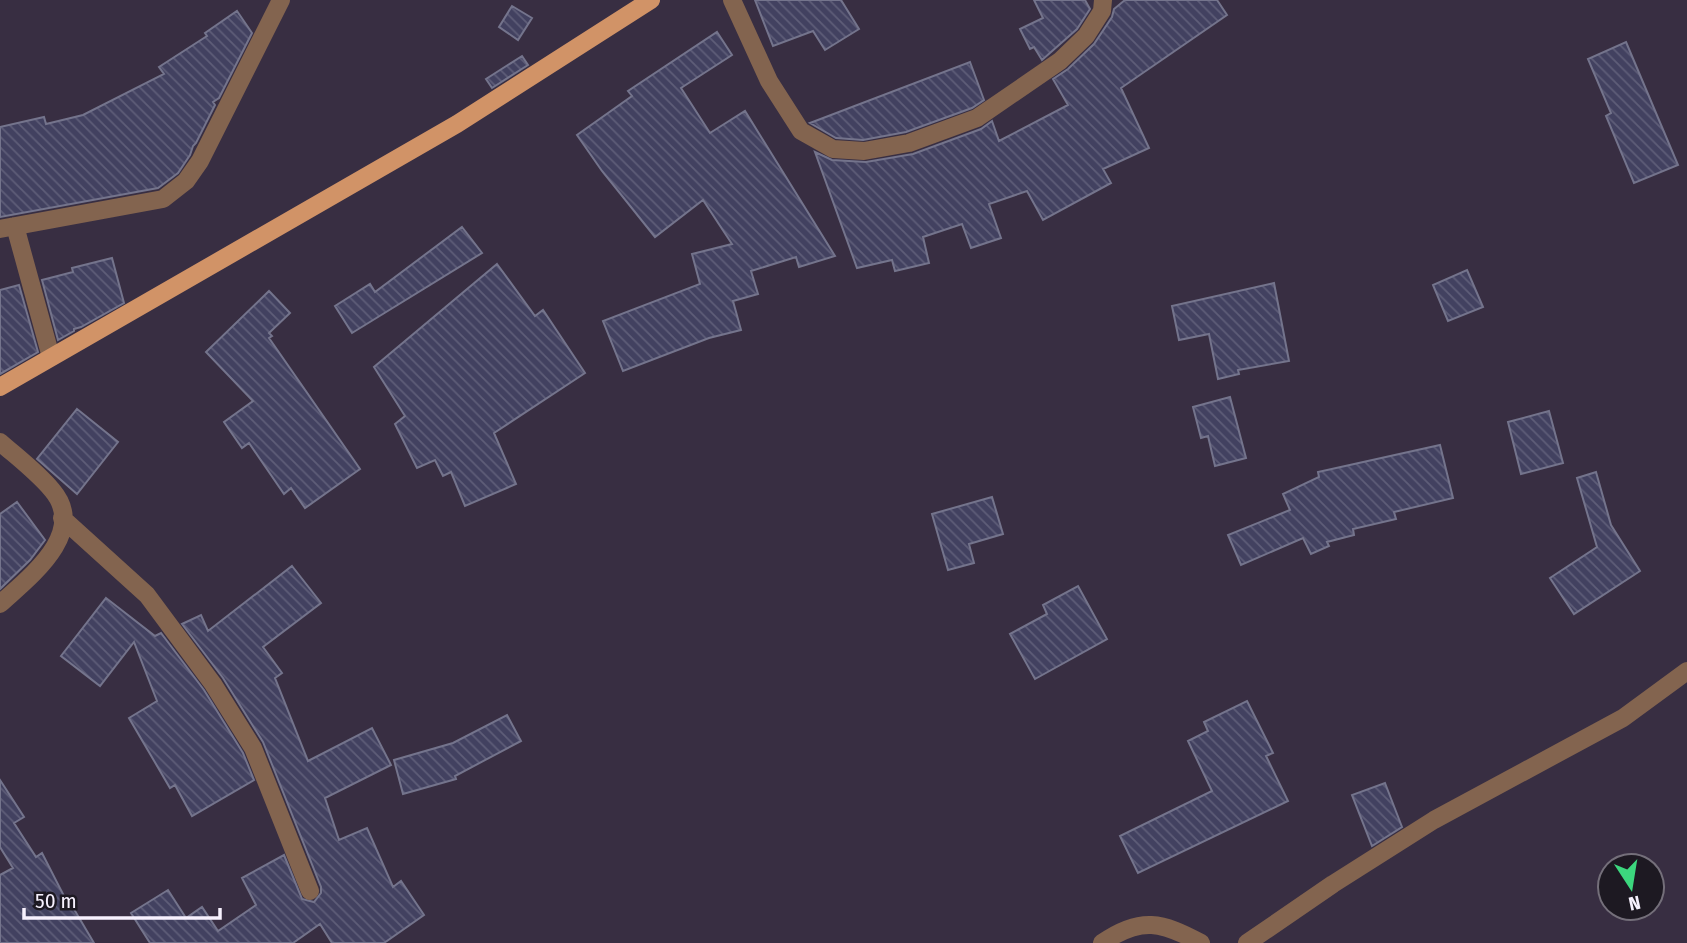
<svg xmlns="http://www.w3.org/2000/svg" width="1687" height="943" viewBox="0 0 1687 943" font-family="'Fira Sans Condensed',sans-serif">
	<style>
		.building { fill: url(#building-back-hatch); stroke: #74748c; stroke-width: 2 }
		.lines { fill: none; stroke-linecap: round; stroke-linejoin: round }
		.minor { stroke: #83644f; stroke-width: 18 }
		.major { stroke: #d19367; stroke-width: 18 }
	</style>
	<defs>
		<pattern id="building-back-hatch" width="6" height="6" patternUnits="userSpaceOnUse" patternTransform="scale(1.75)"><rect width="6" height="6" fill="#424160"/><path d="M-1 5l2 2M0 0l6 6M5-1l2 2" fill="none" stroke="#5e5d78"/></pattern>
	</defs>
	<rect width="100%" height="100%" fill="#382e42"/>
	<path class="building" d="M755,0H841L859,29L825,50L813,31L773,46Z
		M1034,0H1085L1090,9L1077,29L1042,60L1034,47L1030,49L1020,29L1043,18Z
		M1125,0H1217L1227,15L1121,88L1149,148L1103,169L1111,183L1043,220L1027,191L989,204L1001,238L971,248L962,224L923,237L929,263L895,271L892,260L857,268L815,152L832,160L866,162L913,154L981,129L992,121L999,141L1068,105L1053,79L1068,69L1094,44L1112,17L1114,9Z
		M512,6L532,18L518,40L499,27Z
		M237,11L252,33L219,98L213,102L215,105L196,143L193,146L190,155L178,173L158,188L0,217V127L44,117L46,124L83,115L164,74L159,67L207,36L205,33Z
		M717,32L732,55L681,88L710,133L745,111L835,256L799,267L796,257L751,271L758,294L733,301L741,330L709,338L623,371L603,321L700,284L692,254L732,244L703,200L655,237L602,171L577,135L632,96L628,91Z
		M1626,42L1678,165L1634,183L1606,116L1611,113L1588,59Z
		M522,56L528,65L492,88L486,79Z
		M970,62L984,100L972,108L906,132L863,140L836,138L810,123Z
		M462,227L482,253L352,333L335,306L370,284L375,292Z
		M112,258L124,303L81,327L74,329V331L58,340L42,280L73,272L72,268Z
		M497,264L535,316L543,310L585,373L494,433L516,484L465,506L451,472L443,476L435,460L417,468L395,424L405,416L374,367Z
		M1467,270L1483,307L1448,321L1433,285Z
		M1274,283L1289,361L1238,370L1239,374L1218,379L1209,334L1179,340L1172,306Z
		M19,285L38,352L0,374V290Z
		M269,291L290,313L269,333L272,336L269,338L360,469L305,508L291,488L284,494L249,443L242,448L224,422L253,401L206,352Z
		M1230,397L1246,458L1215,466L1208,436L1201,438L1193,407Z
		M77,409L118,442L77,494L37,459Z
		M1549,411L1563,463L1521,474L1508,422Z
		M1440,445L1453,498L1394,512L1396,519L1353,529L1354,535L1327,542L1329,546L1311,554L1303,538L1241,565L1228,535L1290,510L1283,494L1319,477L1318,472Z
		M1596,472L1611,525L1640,571L1574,614L1550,578L1597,547L1577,478Z
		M992,497L1003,534L969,544L974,563L948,570L932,514Z
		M17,502L45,540L30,560L0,589V514Z
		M292,566L321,603L263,647L282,673L275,678L308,761L372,728L391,765L325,798L339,840L367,828L393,887L401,881L424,915L384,943H332L320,924L293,943H150L131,913L168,890L186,918L202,907L218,931L256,905L242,878L284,855L302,899L314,902L321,893V887L263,742L223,678L182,624L201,615L208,631Z
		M1078,586L1107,639L1035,679L1010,634L1047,614L1043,605Z
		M106,598L155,636L161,633L204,690L243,753L254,780L192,816L175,785L170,788L129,718L157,701L134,642L100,686L61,656Z
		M1247,701L1273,753L1266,756L1288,801L1138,873L1120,836L1212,791L1188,741L1208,731L1204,722Z
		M507,715L521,741L455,776L456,779L403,794L394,760L453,743Z
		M0,780L24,817L14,823L36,857L42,853L66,900L68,899L94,943H0V875L13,868L0,847Z
		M1385,783L1402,827L1372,846L1352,795Z"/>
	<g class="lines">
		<path class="minor" d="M732,0L769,81L801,131L833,149L864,151L909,143L977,118L1060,61L1086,36L1102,11L1103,0
			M15,226L51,357
			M0,229L163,199L186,181L200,161L281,0
			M0,442C17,457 37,472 52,490C89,533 28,578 0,604
			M62,518L147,595L213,684L253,748L310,891
			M1102,943C1141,916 1162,922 1201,943
			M1247,943L1333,884L1434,820L1623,718L1687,671"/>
		<path class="major" d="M0,387L457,124L651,0"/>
	</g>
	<g transform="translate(1631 887) rotate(168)"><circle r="33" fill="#1d1922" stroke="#746f7a" stroke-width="2"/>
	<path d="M0-5L12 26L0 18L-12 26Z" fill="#3cd77e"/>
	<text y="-10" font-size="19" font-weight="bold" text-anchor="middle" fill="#f7f1fe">N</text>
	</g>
	<path d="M24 908v10h196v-10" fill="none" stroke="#f7f1fe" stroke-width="3.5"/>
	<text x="35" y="908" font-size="21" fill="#f7f1fe" stroke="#1d1922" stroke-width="5" paint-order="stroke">50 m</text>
</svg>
